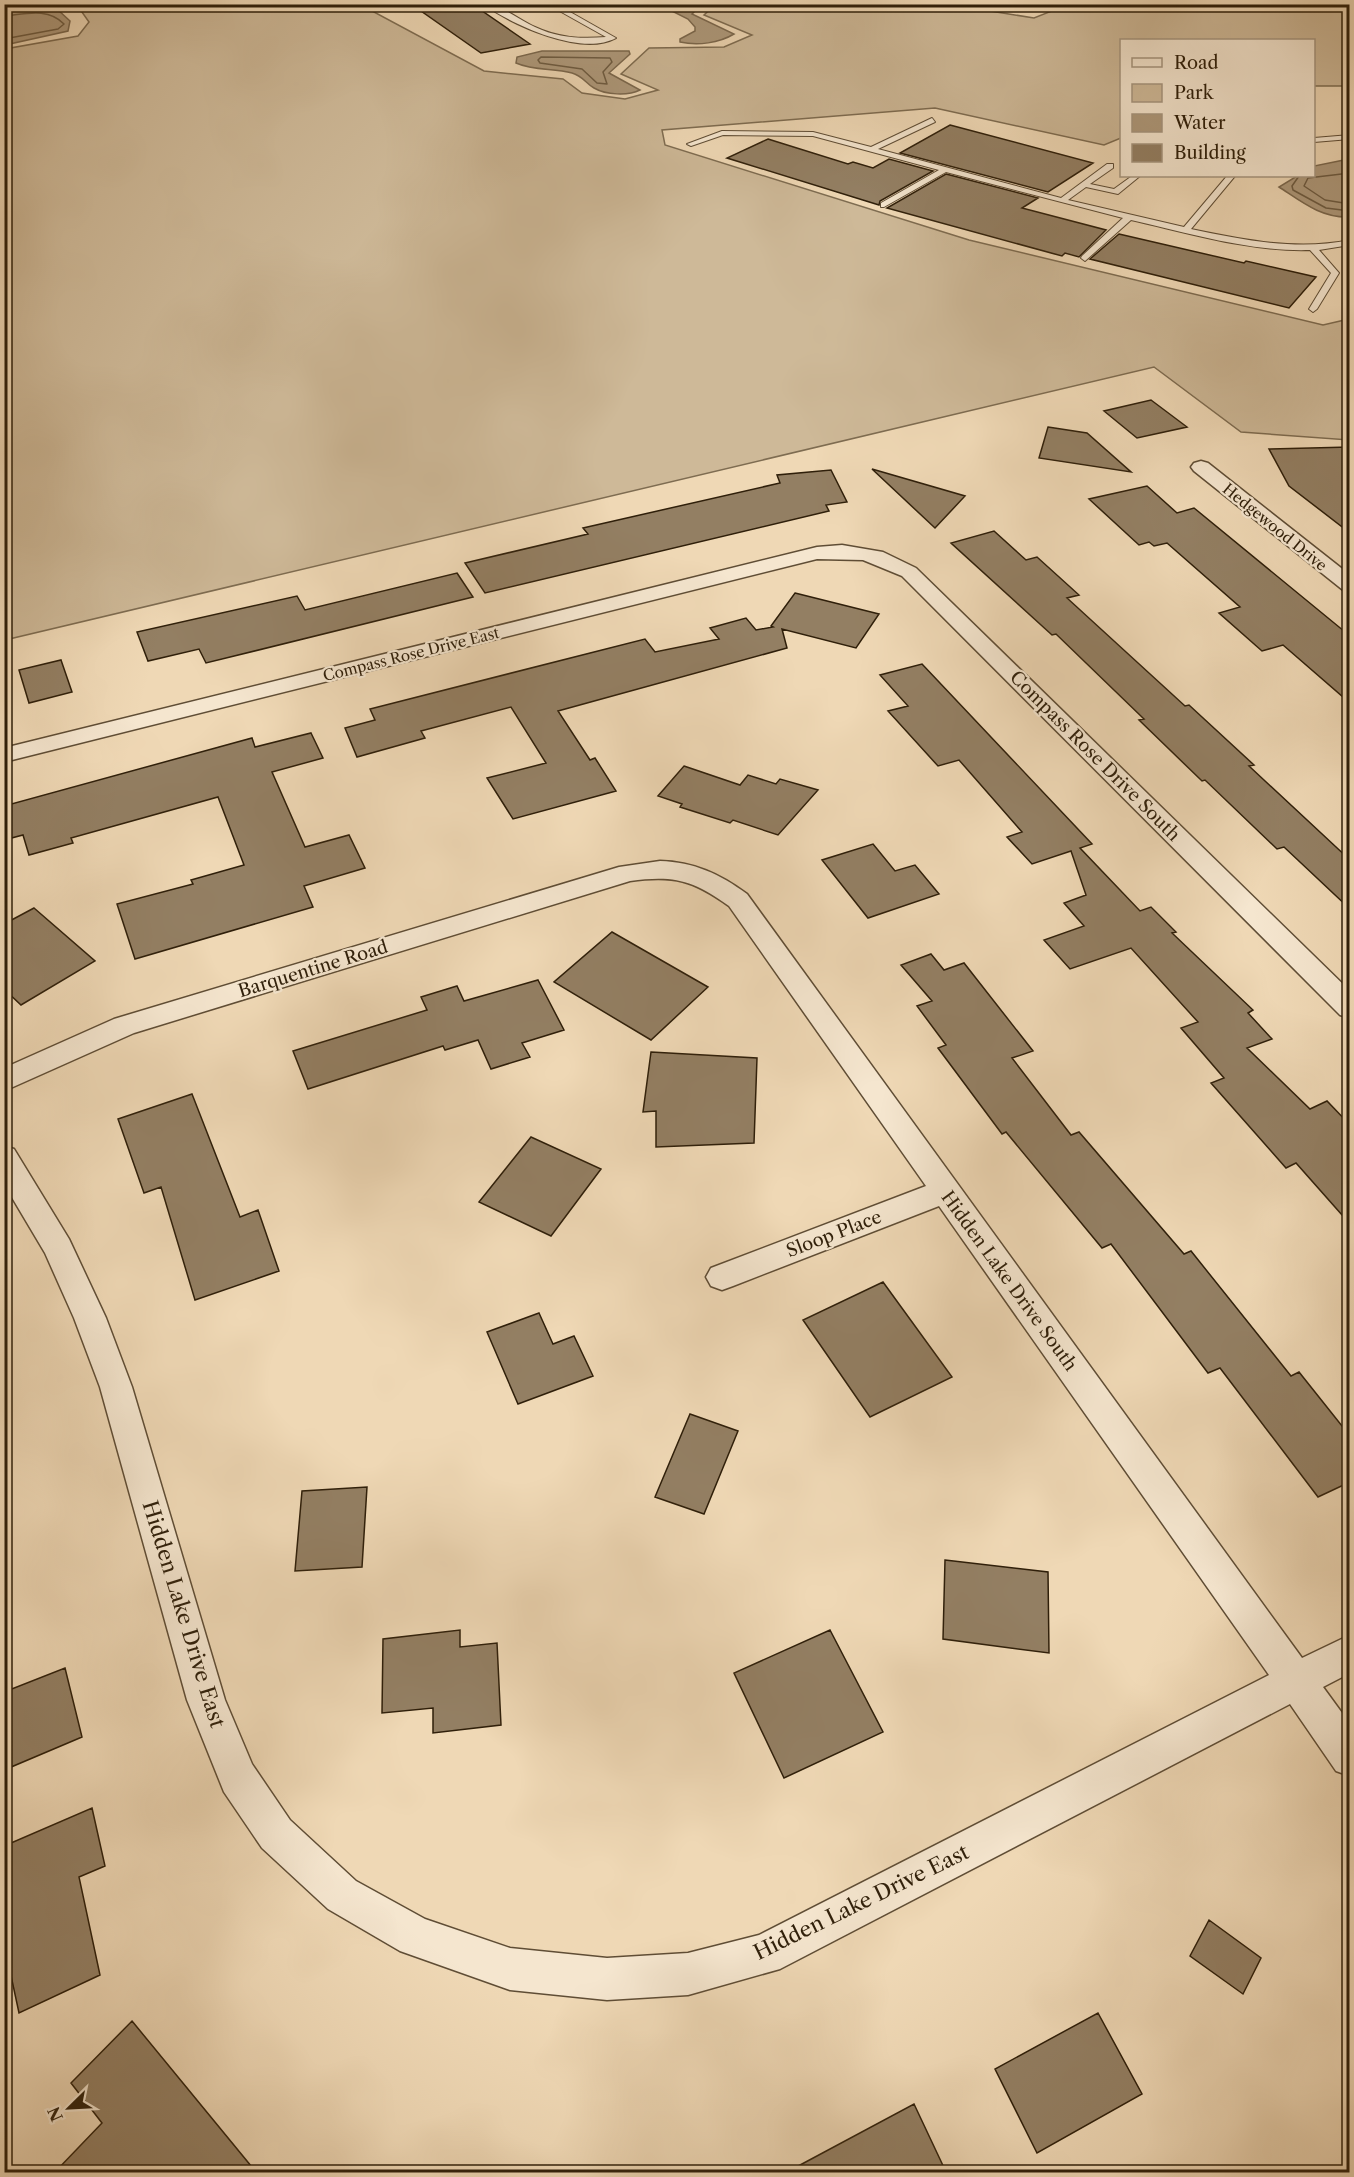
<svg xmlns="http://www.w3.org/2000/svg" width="1354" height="2177" viewBox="0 0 1354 2177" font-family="'Libre Caslon Text',serif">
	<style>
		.green { fill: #ceb998; stroke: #7e6c51; stroke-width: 1.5 }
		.water { fill: #ae997b; stroke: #7b684e; stroke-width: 1.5 }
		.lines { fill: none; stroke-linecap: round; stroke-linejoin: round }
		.shore { stroke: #6e5c42; stroke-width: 1.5 }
		.building { fill: #937f63; stroke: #2f1f0a; stroke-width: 1.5 }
		.lane-casing { stroke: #5f4d35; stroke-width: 2 }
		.street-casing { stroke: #5f4d35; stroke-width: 3 }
		.lane { fill: #f5e6cf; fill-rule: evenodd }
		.street { fill: #f5e6cf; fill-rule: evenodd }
		.labels { text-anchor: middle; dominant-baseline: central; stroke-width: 4.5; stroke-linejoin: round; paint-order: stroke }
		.far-street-label { font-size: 15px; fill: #2f1f0a; stroke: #f5e6cf }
		.street-label { font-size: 18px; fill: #2f1f0a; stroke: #f5e6cf }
		.near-street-label { font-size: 21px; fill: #2f1f0a; stroke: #f5e6cf }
	</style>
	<rect width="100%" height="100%" fill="#efd8b5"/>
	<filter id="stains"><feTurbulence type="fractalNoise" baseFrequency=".00333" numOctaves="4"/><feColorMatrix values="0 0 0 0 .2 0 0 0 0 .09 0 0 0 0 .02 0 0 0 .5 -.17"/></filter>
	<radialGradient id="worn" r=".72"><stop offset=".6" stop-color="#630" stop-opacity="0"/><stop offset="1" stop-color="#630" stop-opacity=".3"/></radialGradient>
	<path class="green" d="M973,4L984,10L1034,18L1057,9L1048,4L1349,5V86H1314V40H1122L1121,138L1104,145L935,108L662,130L665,145L969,240L1323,325L1349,319V440L1241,432L1154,367L5,640V49L78,36L89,22L77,5H361L484,71L563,79L582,93L625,99L658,90L621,74L649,48L724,47L752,35L704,15L715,5Z"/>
	<path class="water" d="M660,5H701L692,14L734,34C719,43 698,46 680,42V39L695,31V27L688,19Z
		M49,8L58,10L70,21L68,31L5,45V10Z
		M542,51H629L630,54L609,73L640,90C628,96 606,95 594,88C585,83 583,76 572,73C553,68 534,71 516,63L517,57Z
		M1349,159V217C1321,218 1302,202 1279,187L1297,176H1314V166Z"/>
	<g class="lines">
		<path class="shore" d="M4,16C25,14 48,7 64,24L58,29L4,39
			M541,57L610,58L612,62L603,72L607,84L597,83L582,69L540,63L538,60Z
			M1350,173L1308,178L1304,186L1325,200L1350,204
			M1299,176L1292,186L1293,190L1326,208L1350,211"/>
	</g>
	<path class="building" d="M411,4H472L530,44L481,53Z
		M950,125L1093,163L1048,192L900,153Z
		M768,139L848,164L853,162L873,168L889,159L933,171L880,201L879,205L727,158Z
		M946,174L1038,198L1022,208L1106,230L1079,257L1065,253L1062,256L887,208Z
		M1119,234L1244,263L1246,261L1316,277L1289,308L1090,259Z
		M1151,400L1187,427L1137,438L1104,411Z
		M1048,427L1087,433L1131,472L1039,458Z
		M1350,447V533L1289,486L1269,449Z
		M872,469L965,496L935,528Z
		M831,470L847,502L826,505L829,511L485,593L465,563L588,534L583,528L780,483L777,475Z
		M1147,486L1177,513L1194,508L1350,636V703L1283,645L1262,651L1219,613L1240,607L1167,543L1154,546L1149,542L1139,545L1089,499Z
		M994,531L1026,560L1037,557L1079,595L1067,598L1185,706L1189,705L1254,765L1249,766L1350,860V909L1284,847L1277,849L1205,780L1202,781L1139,720L1144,719L1056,634L1052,635L951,543Z
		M457,573L473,597L206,663L199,649L148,661L137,632L297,596L305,610Z
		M795,593L879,614L856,648L782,629L787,648L558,711L590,760L595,758L616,791L513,819L487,778L546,763L511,707L421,731L425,738L357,757L345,728L375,720L370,709L645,639L655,652L719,639L710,628L746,618L756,630L773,627L771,626Z
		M61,660L72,692L29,703L19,670Z
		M922,664L1092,844L1080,848L1140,911L1151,907L1176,932L1172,933L1253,1010L1248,1013L1272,1039L1247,1048L1310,1109L1327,1101L1350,1125V1224L1296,1163L1286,1168L1211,1083L1224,1078L1181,1028L1198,1022L1131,948L1070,969L1044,940L1084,926L1064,903L1086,895L1071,851L1032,864L1007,837L1022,832L959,760L938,766L888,711L908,706L880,675Z
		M311,733L323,758L272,772L305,847L349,835L365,868L304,886L313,907L135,959L117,904L193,884L191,880L244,865L218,797L71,838L73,843L29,855L23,835L4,840V806L252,738L255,747Z
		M684,766L740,785L748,775L776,784L780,779L818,790L778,835L733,820L730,823L680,807L682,804L658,796Z
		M873,844L895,871L915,865L939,894L868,918L822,860Z
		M34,908L95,961L21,1005L4,989V924Z
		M612,932L708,987L651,1040L554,982Z
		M931,954L944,970L964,963L1033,1051L1012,1058L1071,1135L1079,1132L1184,1254L1191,1251L1291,1376L1299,1372L1350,1436V1482L1318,1497L1220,1368L1208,1373L1111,1244L1102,1248L1006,1132L1002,1134L938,1048L946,1045L917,1006L932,1001L901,965Z
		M538,980L564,1030L522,1043L530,1057L491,1069L478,1040L445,1050L443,1046L308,1089L293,1051L427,1010L421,997L457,986L464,1001Z
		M651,1052L757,1058L754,1143L656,1147V1111L643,1112Z
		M192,1094L240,1217L258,1210L279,1271L195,1300L161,1187L144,1193L118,1119Z
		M531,1137L601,1169L551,1236L479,1202Z
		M883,1282L952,1377L870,1417L803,1320Z
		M539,1313L553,1344L574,1336L593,1376L518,1404L487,1332Z
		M690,1414L738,1431L704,1514L655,1497Z
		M367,1487L362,1567L295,1571L302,1491Z
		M945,1560L1048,1572L1049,1653L943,1639Z
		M460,1630V1647L497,1643L501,1725L433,1733V1708L382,1713L383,1639Z
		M830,1630L883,1732L784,1778L734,1673Z
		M65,1668L82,1737L4,1770V1692Z
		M92,1808L105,1866L79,1877L100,1975L19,2013L4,1943V1846Z
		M1209,1920L1261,1958L1243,1994L1190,1956Z
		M1098,2013L1142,2094L1037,2153L995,2069Z
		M132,2021L256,2172H55L102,2123L71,2083Z
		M914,2104L946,2172H787Z"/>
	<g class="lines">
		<defs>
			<path id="lane" d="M483,4C501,4 519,20 535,27C558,38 581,39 606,37L547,4H556L616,38C581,57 513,25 483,4Z
				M932,118L935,122L878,149L1061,198L1107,164H1113V168L1090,184L1114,189L1132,176H1140L1118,194L1086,187L1068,200L1184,227L1227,176H1235L1191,229C1244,240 1297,251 1350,240V245L1319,250L1339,273L1317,309L1313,312L1309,309L1331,273L1310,250C1250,252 1189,233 1131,220L1085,261L1081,258L1082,256L1123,218L946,172L884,207H881V203L939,170L813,136L723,135L691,146L687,144L722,131L813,132L871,147Z
				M1350,135V139L1314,142V138Z"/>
			<path id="street" d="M1201,461L1208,463L1350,575V592L1343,590L1194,471L1191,467L1194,463Z
				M842,545L883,552L916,568L1350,991V1018L1340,1015L902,576L863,560L817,559L4,762V748L817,547Z
				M660,861C694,862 720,874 747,894L1302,1658L1350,1635V1673L1323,1687L1350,1724V1776L1336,1771L1290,1704L780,1969L688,1995L607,2000L510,1990L400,1951L328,1909L262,1848L224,1792L187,1700L100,1387L74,1318L45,1253L4,1184V1146L14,1149L69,1239L106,1318L132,1387L225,1700L252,1764L290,1820L356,1881L425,1919L510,1948L607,1958L688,1953L759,1935L1269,1675L939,1206L733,1286L722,1290L711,1286L706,1277L711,1268L926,1186L729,906C693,880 674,875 630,881L134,1033L4,1091V1068L114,1019L619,867Z"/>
		</defs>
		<use href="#lane" class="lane-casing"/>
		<use href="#street" class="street-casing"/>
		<use href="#lane" class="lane"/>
		<use href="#street" class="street"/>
	</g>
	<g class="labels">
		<g class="far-street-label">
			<text transform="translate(1275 527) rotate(39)">Hedgewood Drive</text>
			<text transform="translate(411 654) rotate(-14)">Compass Rose Drive East</text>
		</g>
		<g class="street-label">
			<text transform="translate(1095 756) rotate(45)">Compass Rose Drive South</text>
			<text transform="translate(313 969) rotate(-17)">Barquentine Road</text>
			<text transform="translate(834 1234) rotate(-21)">Sloop Place</text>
			<text transform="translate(1009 1281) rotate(54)">Hidden Lake Drive South</text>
		</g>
		<g class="near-street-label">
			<text transform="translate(184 1614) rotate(73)">Hidden Lake Drive East</text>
			<text transform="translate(861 1902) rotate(-26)">Hidden Lake Drive East</text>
		</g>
	</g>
	<rect width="1354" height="2177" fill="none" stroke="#efd8b5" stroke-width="24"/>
	<rect x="6" y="6" width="1342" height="2165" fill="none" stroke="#2f1f0a" stroke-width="3"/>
	<rect x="12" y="12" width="1330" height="2153" fill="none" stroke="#2f1f0a" stroke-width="1.5"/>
	<rect x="1120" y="39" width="195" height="138" fill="#f5e6cf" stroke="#a69680" stroke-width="1.5"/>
	<rect x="1132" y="58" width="30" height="9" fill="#f5e6cf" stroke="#a69680" stroke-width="1.5"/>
	<text x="1174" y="69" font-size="18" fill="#2f1f0a">Road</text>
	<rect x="1132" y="84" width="30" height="18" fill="#ceb998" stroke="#a69680" stroke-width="1.5"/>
	<text x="1174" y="99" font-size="18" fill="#2f1f0a">Park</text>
	<rect x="1132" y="114" width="30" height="18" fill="#ae997b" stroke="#a69680" stroke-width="1.5"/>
	<text x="1174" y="129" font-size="18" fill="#2f1f0a">Water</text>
	<rect x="1132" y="144" width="30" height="18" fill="#937f63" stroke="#a69680" stroke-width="1.5"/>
	<text x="1174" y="159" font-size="18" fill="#2f1f0a">Building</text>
	<g transform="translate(69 2108) rotate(246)" stroke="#f5e6cf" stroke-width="4.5" paint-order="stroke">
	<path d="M0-4.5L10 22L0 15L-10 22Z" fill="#2f1f0a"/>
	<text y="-9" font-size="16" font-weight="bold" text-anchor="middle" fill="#2f1f0a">N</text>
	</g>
	<rect width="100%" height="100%" filter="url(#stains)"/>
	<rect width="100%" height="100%" fill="url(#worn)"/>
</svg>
